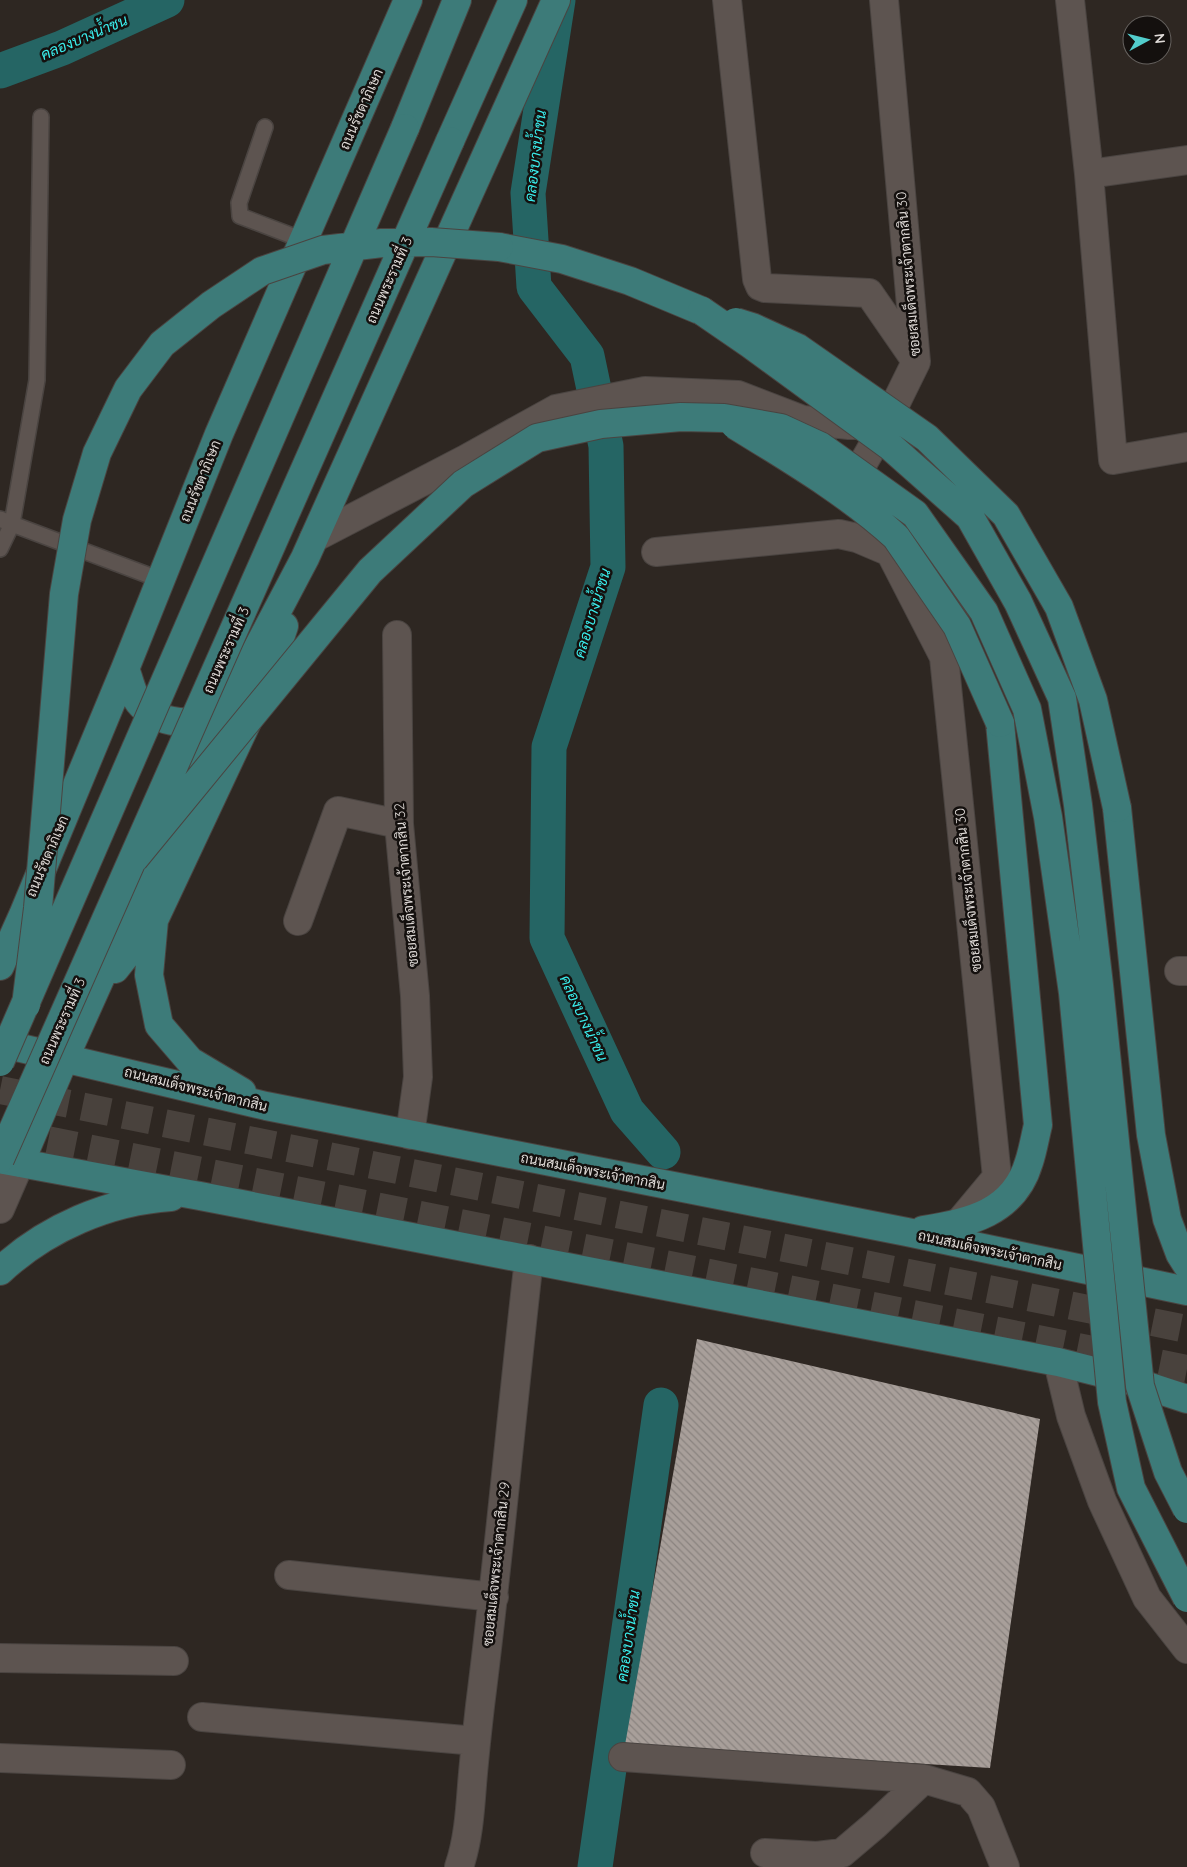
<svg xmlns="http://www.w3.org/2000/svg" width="1187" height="1867" viewBox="0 0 1187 1867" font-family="Quicksand,Sarabun,sans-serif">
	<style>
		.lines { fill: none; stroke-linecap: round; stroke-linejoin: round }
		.canal { stroke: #256564; stroke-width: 35 }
		.building { fill: url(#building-back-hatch) }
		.primary-tunnel { stroke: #49423d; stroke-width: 28; stroke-dasharray: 28 14; stroke-linecap: butt }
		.lane-casing { stroke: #4a4441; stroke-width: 18 }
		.street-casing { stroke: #4a4441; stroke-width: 30 }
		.secondary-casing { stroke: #4a4441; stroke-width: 30 }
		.primary-casing { stroke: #4a4441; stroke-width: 30 }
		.lane { stroke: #5d5450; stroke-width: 15 }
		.street { stroke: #5d5450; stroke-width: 28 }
		.secondary { stroke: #5d5450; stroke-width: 28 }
		.primary { stroke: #3d7b79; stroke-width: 28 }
		.primary-bridge-casing { stroke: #4a4441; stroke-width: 30; stroke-linecap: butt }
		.primary-bridge { stroke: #3d7b79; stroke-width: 28 }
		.labels { text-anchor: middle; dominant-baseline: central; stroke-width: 5; stroke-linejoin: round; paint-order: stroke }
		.street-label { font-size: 14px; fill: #dfdad7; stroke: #14100e }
		.water-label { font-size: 15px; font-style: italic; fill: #3aedec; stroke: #14100e }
	</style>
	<defs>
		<pattern id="building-back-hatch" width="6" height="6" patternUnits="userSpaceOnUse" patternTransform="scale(1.25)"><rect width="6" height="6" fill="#a89f9a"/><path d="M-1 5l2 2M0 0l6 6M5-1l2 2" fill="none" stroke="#8a837f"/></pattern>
	</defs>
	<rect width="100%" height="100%" fill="#2e2722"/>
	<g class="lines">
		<path class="canal" d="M558,0L528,193L534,287L587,356L606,446L608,567L549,747L547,938L627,1111L663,1152
			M0,71L62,48L167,0
			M595,1867L661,1405"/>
	</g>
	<path class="building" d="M697,1339L1040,1419L990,1768L625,1745Z"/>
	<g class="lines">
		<path class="primary-tunnel" d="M0,1090L1187,1329
			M7,1132L1187,1369"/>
		<defs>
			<path id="lane" d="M41,117L37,380L12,524L161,580
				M265,127L239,203L240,216L303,240
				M0,519L12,524L0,549"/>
			<path id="street" d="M727,0L757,279L760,286L765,288L869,293L916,361
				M884,0L916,362L885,425L851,484L890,552L944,657L997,1177L957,1225
				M1070,0L1089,174L1113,460L1187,447
				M1089,174L1187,160
				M803,420L849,425H874
				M314,538L464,460L556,409L645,391L738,395L803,420L829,454
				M656,552L839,534L857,538L890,552
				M397,635L399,824L415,996L418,1077L410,1135
				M298,921L338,811L399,824
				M1179,971H1187
				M1058,1362L1071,1416L1102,1501L1147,1598L1187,1649
				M289,1575L494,1597
				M0,1658L174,1661
				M202,1717L476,1741
				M623,1757L924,1779L968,1792L981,1807L1005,1867
				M0,1758L171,1765
				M765,1853L817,1856L842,1853L875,1825L924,1779
				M459,1867C468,1841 470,1812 472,1785C474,1759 477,1733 480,1706C499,1557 512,1408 529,1259"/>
			<path id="secondary" d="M0,1209L20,1163"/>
			<path id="primary" d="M405,128L457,0
				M450,141L513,0
				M499,247L562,259L630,281L702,311
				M125,669C129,678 131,690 136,698C150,722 191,729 213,715
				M1117,808L1151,1135L1167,1219L1180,1254L1187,1265
				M154,920L149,975L159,1025L190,1061L242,1092
				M0,966L23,915L125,669L219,434L408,0
				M115,969L154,920L264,686L284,626
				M0,1043L266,1106L907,1232L1187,1291
				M4,1160L200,1196L1058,1362L1126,1379L1187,1399
				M20,1163L65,1057L131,910L227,706L305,558L556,0
				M923,1230C969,1223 1014,1213 1029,1162C1033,1150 1035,1137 1038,1125L1000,723
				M0,1271C46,1228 109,1201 171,1197"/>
		</defs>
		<use href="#lane" class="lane-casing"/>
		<use href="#street" class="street-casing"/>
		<use href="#secondary" class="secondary-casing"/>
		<use href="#primary" class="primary-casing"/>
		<use href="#lane" class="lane"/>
		<use href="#street" class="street"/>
		<use href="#secondary" class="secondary"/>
		<use href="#primary" class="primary"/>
		<defs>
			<path id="primary-bridge" d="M702,311L750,344L891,447L970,517L1018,602L1062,698L1078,805L1099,985L1140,1386L1168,1472L1187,1509
				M736,322L752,327L798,348L927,438L1006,515L1059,607L1093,700L1117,808
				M735,425C790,459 848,493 896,537L957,626L1000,723
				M134,859L370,571L463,484L537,438L601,424L681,417L724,418L781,428L820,446L915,514L984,612L1027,709L1048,817L1073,993L1112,1402L1131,1488L1187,1598
				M26,1005L38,908L64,594L77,520L97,453L128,389L162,344L211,305L262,271L323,250L382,243L431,242L499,247
				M0,1062L405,128
				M0,1159L450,141"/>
		</defs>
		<use href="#primary-bridge" class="primary-bridge-casing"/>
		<use href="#primary-bridge" class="primary-bridge"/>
	</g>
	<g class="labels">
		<g class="street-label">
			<text transform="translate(361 109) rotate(-66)">ถนนรัชดาภิเษก</text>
			<text transform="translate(908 274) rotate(-95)">ซอยสมเด็จพระเจ้าตากสิน 30</text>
			<text transform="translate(389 280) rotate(-66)">ถนนพระรามที่ 3</text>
			<text transform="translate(200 481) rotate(-68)">ถนนรัชดาภิเษก</text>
			<text transform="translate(226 650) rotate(-66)">ถนนพระรามที่ 3</text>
			<text transform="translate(47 856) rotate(-67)">ถนนรัชดาภิเษก</text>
			<text transform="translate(406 885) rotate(-95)">ซอยสมเด็จพระเจ้าตากสิน 32</text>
			<text transform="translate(968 890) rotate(-96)">ซอยสมเด็จพระเจ้าตากสิน 30</text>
			<text transform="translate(62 1021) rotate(-66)">ถนนพระรามที่ 3</text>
			<text transform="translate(196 1089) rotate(14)">ถนนสมเด็จพระเจ้าตากสิน</text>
			<text transform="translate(593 1171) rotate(11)">ถนนสมเด็จพระเจ้าตากสิน</text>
			<text transform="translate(990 1250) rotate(12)">ถนนสมเด็จพระเจ้าตากสิน</text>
			<text transform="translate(496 1564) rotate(-84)">ซอยสมเด็จพระเจ้าตากสิน 29</text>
		</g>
		<g class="water-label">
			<text transform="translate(84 37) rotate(-23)">คลองบางน้ำชน</text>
			<text transform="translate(535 156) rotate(-83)">คลองบางน้ำชน</text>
			<text transform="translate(592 613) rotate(-73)">คลองบางน้ำชน</text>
			<text transform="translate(584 1018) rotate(65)">คลองบางน้ำชน</text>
			<text transform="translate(628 1636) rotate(-82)">คลองบางน้ำชน</text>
		</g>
	</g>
	<g transform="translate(1147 40) rotate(83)"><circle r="24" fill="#14100e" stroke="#65615e"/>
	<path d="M0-4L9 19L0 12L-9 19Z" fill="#52cdcc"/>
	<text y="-8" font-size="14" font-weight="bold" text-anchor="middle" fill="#dfdad7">N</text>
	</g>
</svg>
